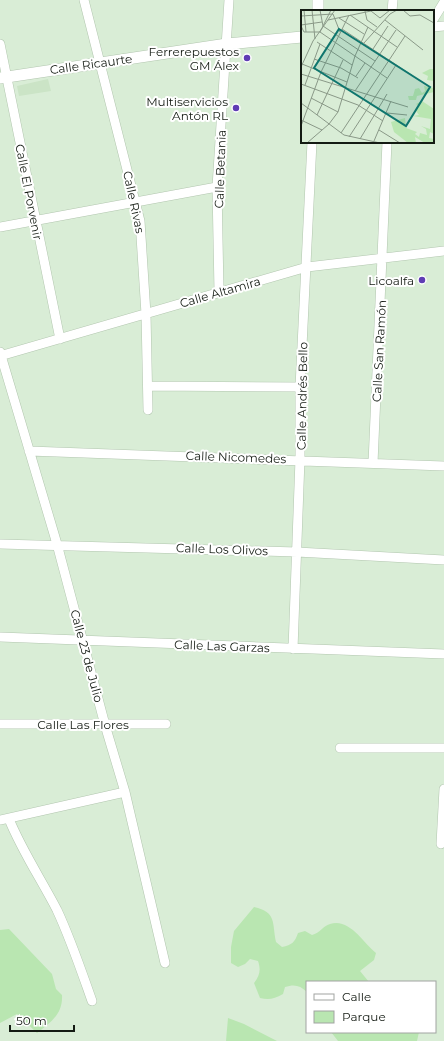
<svg xmlns="http://www.w3.org/2000/svg" width="444" height="1041" viewBox="0 0 444 1041" font-family="Montserrat,sans-serif">
	<style>
		.built { fill: #cbe4c6 }
		.green { fill: #b9e6b1 }
		.lines { fill: none; stroke-linecap: round; stroke-linejoin: round }
		.minor-casing { stroke: #b2c6af; stroke-width: 10 }
		.tertiary-casing { stroke: #b2c6af; stroke-width: 12 }
		.minor { stroke: #fff; stroke-width: 9 }
		.tertiary { stroke: #fff; stroke-width: 11 }
		.poi-dot { fill: #5f3cb4; stroke: #fff; stroke-width: 1.5 }
		.labels { text-anchor: middle; dominant-baseline: central; stroke-width: 4; stroke-linejoin: round; paint-order: stroke }
		.poi-label { font-size: 12px; fill: #141b13; stroke: #fff; text-anchor: end }
		.street-label { font-size: 12px; fill: #141b13; stroke: #fff }
		.inset-road { fill: none; stroke: #8a9988; stroke-width: 1 }
		.view { fill: #0f766e; fill-opacity: 0.15; stroke: #0f766e; stroke-width: 2 }
		.inset-edge { fill: none; stroke: #141b13; stroke-width: 2 }
	</style>
	<rect width="100%" height="100%" fill="#d9edd6"/>
	<path class="built" d="M48,79L51,91L19,96L17,86Z"/>
	<path class="green" d="M254,907C277,912 272,923 276,942L282,947C292,945 295,942 298,933L305,931L312,935C320,933 323,926 330,924C350,918 363,943 376,953L374,960L360,971L369,982H307V992C300,985 294,984 285,987L283,994C274,999 269,1000 260,998L254,983C260,975 261,970 258,961L250,959L245,964L238,967L231,963V947L234,931Z
		M9,929L52,974L56,989L62,995C63,1014 51,1022 37,1033L17,1014L0,1023V930Z
		M228,1018L244,1024L277,1041H226Z
		M331,1032H419L417,1041H338Z"/>
	<g class="lines">
		<defs>
			<path id="minor" d="M84,0L140,221L146,314L148,410
				M392,11L393,0
				M433,20L444,2
				M433,27L444,26
				M0,44L60,339
				M0,227L217,187
				M219,291L217,187L229,0
				M0,352L57,544L105,725L125,792L165,963
				M0,356L307,267L444,251
				M149,386L300,387
				M29,451L444,466
				M373,463L387,142
				M0,544L297,552L444,560
				M0,637L444,654
				M293,649L300,459V387L312,142
				M0,724H166
				M340,748H444
				M9,819C22,851 41,879 57,910C71,940 81,970 92,1001
				M0,820L125,792
				M441,844L444,789"/>
			<path id="tertiary" d="M318,11V0
				M0,78L227,44L302,37"/>
		</defs>
		<use href="#minor" class="minor-casing"/>
		<use href="#tertiary" class="tertiary-casing"/>
		<use href="#minor" class="minor"/>
		<use href="#tertiary" class="tertiary"/>
	</g>
	<g class="poi-dot">
		<circle cx="247" cy="58" r="4"/>
		<circle cx="236" cy="108" r="4"/>
		<circle cx="422" cy="280" r="4"/>
	</g>
	<g class="labels">
		<g class="poi-label">
			<text x="239" y="51">Ferrerepuestos<tspan x="239" dy="14">GM Álex</tspan></text>
			<text x="228" y="101">Multiservicios<tspan x="228" dy="14">Antón RL</tspan></text>
			<text x="414" y="280">Licoalfa</text>
		</g>
		<g class="street-label">
			<text transform="translate(91 64) rotate(-8)">Calle Ricaurte</text>
			<text transform="translate(220 169) rotate(-88)">Calle Betania</text>
			<text transform="translate(29 192) rotate(79)">Calle El Porvenir</text>
			<text transform="translate(134 202) rotate(78)">Calle Rivas</text>
			<text transform="translate(220 292) rotate(-16)">Calle Altamira</text>
			<text transform="translate(379 351) rotate(-87)">Calle San Ramón</text>
			<text transform="translate(302 396) rotate(-89)">Calle Andrés Bello</text>
			<text transform="translate(236 457) rotate(2)">Calle Nicomedes</text>
			<text transform="translate(222 549) rotate(2)">Calle Los Olivos</text>
			<text transform="translate(222 646) rotate(2)">Calle Las Garzas</text>
			<text transform="translate(87 656) rotate(75)">Calle 23 de Julio</text>
			<text x="83" y="724">Calle Las Flores</text>
		</g>
	</g>
	<g transform="translate(301 10)">
		<rect width="133" height="133" fill="#d9edd6"/>
		<path d="M129,59H133V71L126,70L127,66L121,63ZM123,76L133,78V82L116,86L115,90H108L107,86H112L114,79L118,78L121,83L124,81ZM121,91L133,99V124L129,122L128,128L133,129V133H124L114,127L115,133H107L93,122L90,112L104,108L105,118L116,122L114,124L118,127L119,123L126,125L125,119L120,116L129,119L130,109L112,106L118,105L115,101L118,96L115,94Z" fill="#b9e6b1"/>
		<path class="inset-road" d="M3,0L5,22M11,0L14,29M19,0L22,16L74,51M102,0L109,6L119,5L133,13M64,1L66,10L76,17M49,5L96,37M0,6L32,4L39,22M38,8L63,24M27,10L70,1L79,8L89,0M84,10L122,40M0,15L21,12M0,16L3,22H19L86,68M41,19L112,66M19,22L30,0M16,32L51,55M63,33L89,4L96,0M72,39L87,16M13,49L40,58L57,68M1,54L46,72M0,57L12,31L34,0M0,64L107,97M55,66L64,53M0,74L57,95L82,111M4,75L19,34M54,81L95,20M10,88L37,102M0,93L43,125L79,133M86,103L106,105M16,105L42,50M0,110L21,120M0,116L20,62L48,5M78,120L99,133M40,123L104,26M48,127L95,55M59,129L86,84M73,131L90,91M6,133L28,114L37,102L54,46L67,17"/>
		<path class="view" d="M38,19L129,77L105,116L13,58Z"/>
		<rect width="133" height="133" class="inset-edge"/>
	</g>
	<rect x="306" y="981" width="130" height="52" fill="#ffffff" stroke="#a1a4a1"/>
	<rect x="314" y="994" width="20" height="6" fill="#ffffff" stroke="#a1a4a1"/>
	<text x="342" y="1001" font-size="12" fill="#141b13">Calle</text>
	<rect x="314" y="1011" width="20" height="12" fill="#b9e6b1" stroke="#a1a4a1"/>
	<text x="342" y="1021" font-size="12" fill="#141b13">Parque</text>
	<path d="M10 1025v6h64v-6" fill="none" stroke="#141b13" stroke-width="2"/>
	<text x="16" y="1025" font-size="12" fill="#141b13" stroke="#ffffff" stroke-width="3" paint-order="stroke">50 m</text>
</svg>
